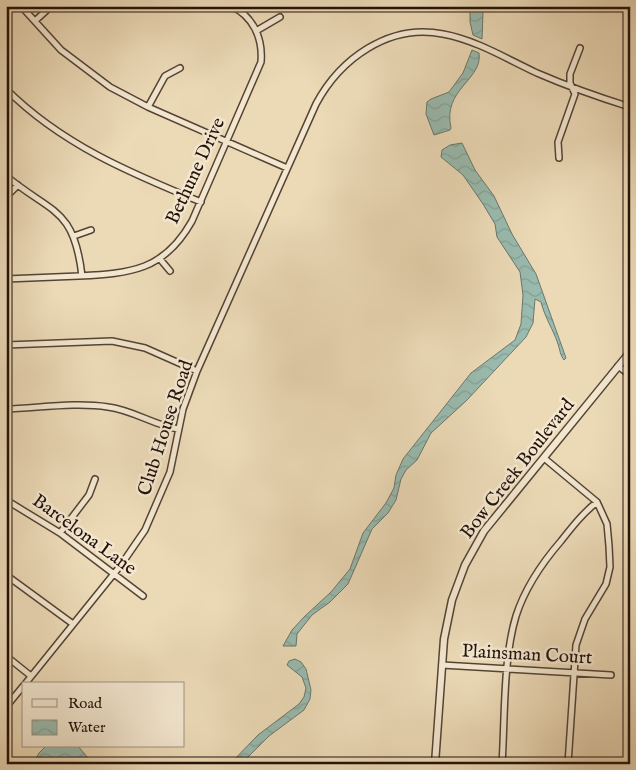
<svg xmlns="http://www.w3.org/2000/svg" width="636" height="770" viewBox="0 0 636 770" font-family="'IM FELL English',serif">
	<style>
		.water { fill: url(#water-waves); stroke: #69776d }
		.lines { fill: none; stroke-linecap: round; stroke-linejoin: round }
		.minor-casing { stroke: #544435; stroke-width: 8 }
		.tertiary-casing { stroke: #544435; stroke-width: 9 }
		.minor { stroke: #f3e7d0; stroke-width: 5 }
		.tertiary { stroke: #f3e7d0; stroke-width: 6 }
		.labels { text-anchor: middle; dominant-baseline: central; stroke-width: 5; stroke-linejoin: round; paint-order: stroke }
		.street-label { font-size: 19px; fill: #22120a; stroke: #f3e7d0 }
	</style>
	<defs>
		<pattern id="water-waves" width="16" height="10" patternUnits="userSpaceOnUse" patternTransform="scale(1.25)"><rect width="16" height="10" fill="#99bbaf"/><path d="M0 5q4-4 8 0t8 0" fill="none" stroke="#84a095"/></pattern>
	</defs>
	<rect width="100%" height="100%" fill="#ecdab7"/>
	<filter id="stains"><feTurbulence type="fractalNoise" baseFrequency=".004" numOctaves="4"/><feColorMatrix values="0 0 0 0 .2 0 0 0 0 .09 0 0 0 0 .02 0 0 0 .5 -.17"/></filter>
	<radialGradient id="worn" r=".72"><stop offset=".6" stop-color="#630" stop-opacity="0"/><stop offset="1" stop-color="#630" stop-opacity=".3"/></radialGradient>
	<path class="water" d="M470,6H487L483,12L482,39L473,35L470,22Z
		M472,50L479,53C483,80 442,89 451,128L450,130L434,135L426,114L427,102L431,99L449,92L463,73Z
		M462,143L475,170L494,196L512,234L536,274L566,358L564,360C560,355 560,350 558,344C553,329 545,318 541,302L535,299L533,323L526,337L466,401L431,433L417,460L406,470L401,479L396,500L388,513L372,529L348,584L330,602L312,615L297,634L296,646H283L292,630L305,616L331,592L350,569L363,533L386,503L394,488L396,475L403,459L471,373L515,340L521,324L523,295L520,272L497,237L495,224L483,204L463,175L441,157L442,150L450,145Z
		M295,659L301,662L306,669L311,690L310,699L304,710L269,736L241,764H230L258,735L299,704L304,697L306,688L302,677L287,665L289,661Z
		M46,746H78L93,764H87L82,759L58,764H33L39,753Z"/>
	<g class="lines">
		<defs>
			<path id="minor" d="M21,6L61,50L110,87L148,107L287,168
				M35,21L48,9
				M256,31L280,17
				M6,89C61,144 130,173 201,202
				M148,107L165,76L180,68
				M559,158L558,142L575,94L570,83V74L580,48
				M6,176C52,214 74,207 82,276
				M6,197L18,185
				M74,236L91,230
				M160,259L170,271
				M6,279C31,278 55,277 79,276C131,273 164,271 192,221L261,62C263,38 253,16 231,6
				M6,345L112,341L145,348L197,371
				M618,366L630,375
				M6,409C39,408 75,402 108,407C133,410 153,425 178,429
				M544,458L597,502L607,524L609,546L610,567L606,584L585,619L576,645L568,764
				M6,500L60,533L143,596
				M60,533L89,495L95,479
				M6,575L73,624
				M6,656L31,676
				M442,665L611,675
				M25,684L121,565L145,530L170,472L183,409L197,371L316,104C340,59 389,23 443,34C476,40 507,59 537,73C567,86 598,97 630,107
				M6,707L24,685
				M502,764C505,718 503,659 516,616C525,588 542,563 561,541C572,527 583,513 597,502"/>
			<path id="tertiary" d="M435,764L444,639L452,600L465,565L484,531L630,352"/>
		</defs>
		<use href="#minor" class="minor-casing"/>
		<use href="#tertiary" class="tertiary-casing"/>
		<use href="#minor" class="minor"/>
		<use href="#tertiary" class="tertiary"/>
	</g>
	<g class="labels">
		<g class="street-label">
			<text transform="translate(196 171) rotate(-65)">Bethune Drive</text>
			<text transform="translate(166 428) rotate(-72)">Club House Road</text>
			<text transform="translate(518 469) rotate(-52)">Bow Creek Boulevard</text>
			<text transform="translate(84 535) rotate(36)">Barcelona Lane</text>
			<text transform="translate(527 655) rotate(3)">Plainsman Court</text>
		</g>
	</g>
	<rect width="636" height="770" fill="none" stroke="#ecdab7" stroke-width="25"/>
	<rect x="8" y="8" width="621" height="755" fill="none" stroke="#22120a" stroke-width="2.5"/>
	<rect x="12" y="12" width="611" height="745" fill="none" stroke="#22120a"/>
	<rect x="22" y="682" width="162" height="65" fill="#f3e7d0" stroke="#9f9281"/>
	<rect x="32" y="699" width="25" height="8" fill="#f3e7d0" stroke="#9f9281"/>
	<text x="68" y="708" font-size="15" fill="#22120a">Road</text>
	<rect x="32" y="720" width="25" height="15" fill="url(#water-waves)" stroke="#9f9281"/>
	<text x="68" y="732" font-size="15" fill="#22120a">Water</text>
	<rect width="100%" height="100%" filter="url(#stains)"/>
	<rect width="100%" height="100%" fill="url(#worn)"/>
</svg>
